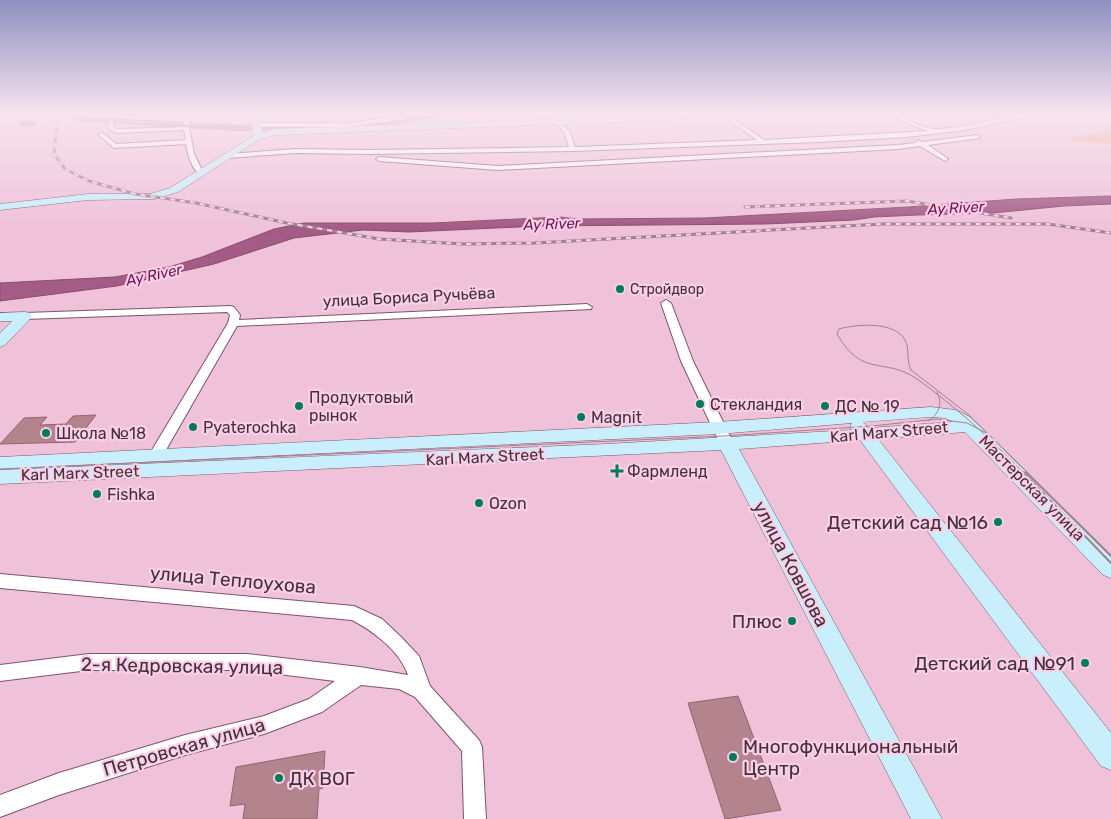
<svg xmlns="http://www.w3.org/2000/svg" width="1111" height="819" viewBox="0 0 1111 819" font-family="Rubik,sans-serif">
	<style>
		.green { fill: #eda684 }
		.water { fill: #a45b85; stroke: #874e6e }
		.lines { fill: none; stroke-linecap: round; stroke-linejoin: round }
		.river { fill: #a45b85; fill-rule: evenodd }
		.building { fill: #b3848d; stroke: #92656e }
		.street-casing { stroke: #7c556a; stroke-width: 2 }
		.secondary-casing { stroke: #7c556a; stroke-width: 1 }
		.street { fill: #fff; fill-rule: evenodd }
		.secondary { fill: #c9effd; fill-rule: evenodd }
		.tram-far1 { stroke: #a08091; stroke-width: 1 }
		.tram { stroke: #a08091; stroke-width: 2 }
		.rail-casing { stroke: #a08091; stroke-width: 3 }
		.rail { stroke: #fccfe6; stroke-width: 2; stroke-dasharray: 5; stroke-linecap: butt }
		.poi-dot { fill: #007b59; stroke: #fccfe6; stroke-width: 2 }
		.labels { text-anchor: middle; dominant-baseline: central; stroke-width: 4.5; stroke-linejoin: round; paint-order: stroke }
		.far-poi-label { font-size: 14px; fill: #42313a; stroke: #fccfe6; text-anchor: start }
		.far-water-label { font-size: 15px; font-style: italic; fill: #701451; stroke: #fccfe6 }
		.street-label { font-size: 16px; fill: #42313a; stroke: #fccfe6 }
		.poi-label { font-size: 16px; fill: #42313a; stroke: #fccfe6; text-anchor: start }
		.near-poi-label { font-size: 19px; fill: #42313a; stroke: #fccfe6; text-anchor: end }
		.near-street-label { font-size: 19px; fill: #42313a; stroke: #fccfe6 }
	</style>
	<rect width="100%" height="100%" fill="#efc2d9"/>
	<path class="green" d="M1111,128V144L1079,142L1072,140V137L1101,133Z"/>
	<path class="water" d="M1111,196V204L1064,206L993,213L918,215L874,217L854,220L766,224L540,226L409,232L363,230L294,238L214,264L117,286L0,301V283L115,277L169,267L202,257L274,229L304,223H433L560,217L577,219L705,218L908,207L1016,199Z"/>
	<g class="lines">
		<path class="river" d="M429,113H448L444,116L359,131H238L78,122L74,119L78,116L238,125H359Z
			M33,120L36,121V125L22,127L18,124L22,121Z"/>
	</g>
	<path class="building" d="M96,415L75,442L0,444L24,418L47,417L40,425L66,424L73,416Z
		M738,696L781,810L725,819L688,703Z
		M325,751L323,788L319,789L317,819H243L245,804L230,806L236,767Z"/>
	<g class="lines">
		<defs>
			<path id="street" d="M182,113H188L189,125L184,124Z
				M286,113H307L252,120L249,118Z
				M883,113C902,113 921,130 938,129C974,127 1009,113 1045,113L965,130L907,137L820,142L573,151L369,154L296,153L227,158L224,156L227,154L296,149L369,150L569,147L564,132L556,123L559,121L570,132L575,147L757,140L724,117L726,114L764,140L927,131Z
				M1081,113H1092L1093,114L1090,116Z
				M403,116L405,119L348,127H255L252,125L255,123H348Z
				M109,122H113L114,128L117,129L189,127L194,154L203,172L200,174C191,169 188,154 186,144L114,148L98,134L103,133L116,144L186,140L184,130L116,133L108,129Z
				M978,135L980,138L928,145L947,158L948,159L945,161L920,146L898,149L498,170L379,161L376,159L379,157L498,166L898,145L915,143L918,140L922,142Z
				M666,300L671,303L693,361L734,444L732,447L727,448L720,444L681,361L661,303Z
				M587,304L592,307L591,309L237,326L163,455L161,458H151L149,455L228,323L230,315L227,312L25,319L20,316L25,313L230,306L234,307L240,315L239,320Z
				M0,574L354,606L382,619L401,637L419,656L430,686L479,740L482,747L486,819H464L462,751L415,697L399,689L361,685L322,712L264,734L185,755L59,795L0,817V795L59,773L185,735L264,716L309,699L335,681L247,670H89L0,681V665L89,654H247L360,667L408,675C400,651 373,631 352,620L0,588Z"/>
			<path id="secondary" d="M247,113H255L263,133L274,129L740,113H802L798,115L275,135L258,140L178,192L155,199L88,200L0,210V204L88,194H150L170,188L255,135Z
				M25,312L30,313L32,316L30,319L5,345L0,347V333L12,321H0V313Z
				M931,407L956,410L970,417L1111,555V578L1103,575L965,432L878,439L1111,733V770L1101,766L860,440L739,449L942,819H911L721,450L0,484V470L606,444L852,430L850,427L852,423L718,434L0,469V457L718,422ZM931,417L945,418L953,422L869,428L863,422Z"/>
		</defs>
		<use href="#street" class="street-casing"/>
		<use href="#secondary" class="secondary-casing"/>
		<use href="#street" class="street"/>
		<use href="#secondary" class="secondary"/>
		<path class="tram-far1" d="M928,421C939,414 943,404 937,392
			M0,469L723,436L872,426L937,419L967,423L988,434
			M1024,473C991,439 956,407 917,379C883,356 863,379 837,334L839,329C856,324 895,321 905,340C910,349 906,360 911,370L969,415L1028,473"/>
		<path class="tram" d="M1023,472L1111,563
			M1026,472L1111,556"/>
		<defs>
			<path id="rail" d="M58,113L54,154L65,169L89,181L135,194L196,203L287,223L379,239L463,244L534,243L882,224H1048L1111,233
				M745,207L907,201L1011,218"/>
		</defs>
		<use href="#rail" class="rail-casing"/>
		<use href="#rail" class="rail"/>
	</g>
	<linearGradient id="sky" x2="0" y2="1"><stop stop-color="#8d90c0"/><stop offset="0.5" stop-color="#f8e4ee"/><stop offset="1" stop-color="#f8e4ee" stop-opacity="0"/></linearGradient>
	<rect width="1111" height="228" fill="url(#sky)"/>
	<g class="poi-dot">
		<circle cx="620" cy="289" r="5"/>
		<circle cx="700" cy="404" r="5"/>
		<circle cx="299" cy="406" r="5"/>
		<circle cx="825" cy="406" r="5"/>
		<circle cx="581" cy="417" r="5"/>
		<circle cx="193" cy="427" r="5"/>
		<circle cx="46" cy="433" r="5"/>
		<path d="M614.5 463.5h5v5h5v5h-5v5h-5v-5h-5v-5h5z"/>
		<circle cx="97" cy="494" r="5"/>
		<circle cx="479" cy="503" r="5"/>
		<circle cx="998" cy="522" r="5"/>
		<circle cx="792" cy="621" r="5"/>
		<circle cx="1085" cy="663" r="5"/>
		<circle cx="733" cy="757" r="5"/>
		<circle cx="279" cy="778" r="5"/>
	</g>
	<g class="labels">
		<g class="far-poi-label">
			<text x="630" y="289">Стройдвор</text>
		</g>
		<g class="far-water-label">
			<text transform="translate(956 208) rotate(-3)">Ay River</text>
			<text transform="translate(552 224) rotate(-2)">Ay River</text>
			<text transform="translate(154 275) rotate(-12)">Ay River</text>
		</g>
		<g class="street-label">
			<text transform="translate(409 297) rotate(-3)">улица Бориса Ручьёва</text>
			<text transform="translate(889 432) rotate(-5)">Karl Marx Street</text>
			<text transform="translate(485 457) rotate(-3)">Karl Marx Street</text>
			<text transform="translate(80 473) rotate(-2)">Karl Marx Street</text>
			<text transform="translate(1032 488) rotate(45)">Мастерская улица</text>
		</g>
		<g class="poi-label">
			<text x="309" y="397">Продуктовый<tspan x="309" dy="18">рынок</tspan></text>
			<text x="710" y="404">Стекландия</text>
			<text x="835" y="406">ДС № 19</text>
			<text x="591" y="417">Magnit</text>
			<text x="203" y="427">Pyaterochka</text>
			<text x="56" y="433">Школа №18</text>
			<text x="627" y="471">Фармленд</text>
			<text x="107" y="494">Fishka</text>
			<text x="489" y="503">Ozon</text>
		</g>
		<g class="near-poi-label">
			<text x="988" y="522">Детский сад №16</text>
			<text x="782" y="621">Плюс</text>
			<text x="1075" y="663">Детский сад №91</text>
			<text x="743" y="746" text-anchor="start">Многофункциональный<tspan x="743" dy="22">Центр</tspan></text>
			<text x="289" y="778" text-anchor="start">ДК ВОГ</text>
		</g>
		<g class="near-street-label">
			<text transform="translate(791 564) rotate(62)">улица Ковшова</text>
			<text transform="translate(233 580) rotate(5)">улица Теплоухова</text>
			<text transform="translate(182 666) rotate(1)">2-я Кедровская улица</text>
			<text transform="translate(184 747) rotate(-16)">Петровская улица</text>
		</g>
	</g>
</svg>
